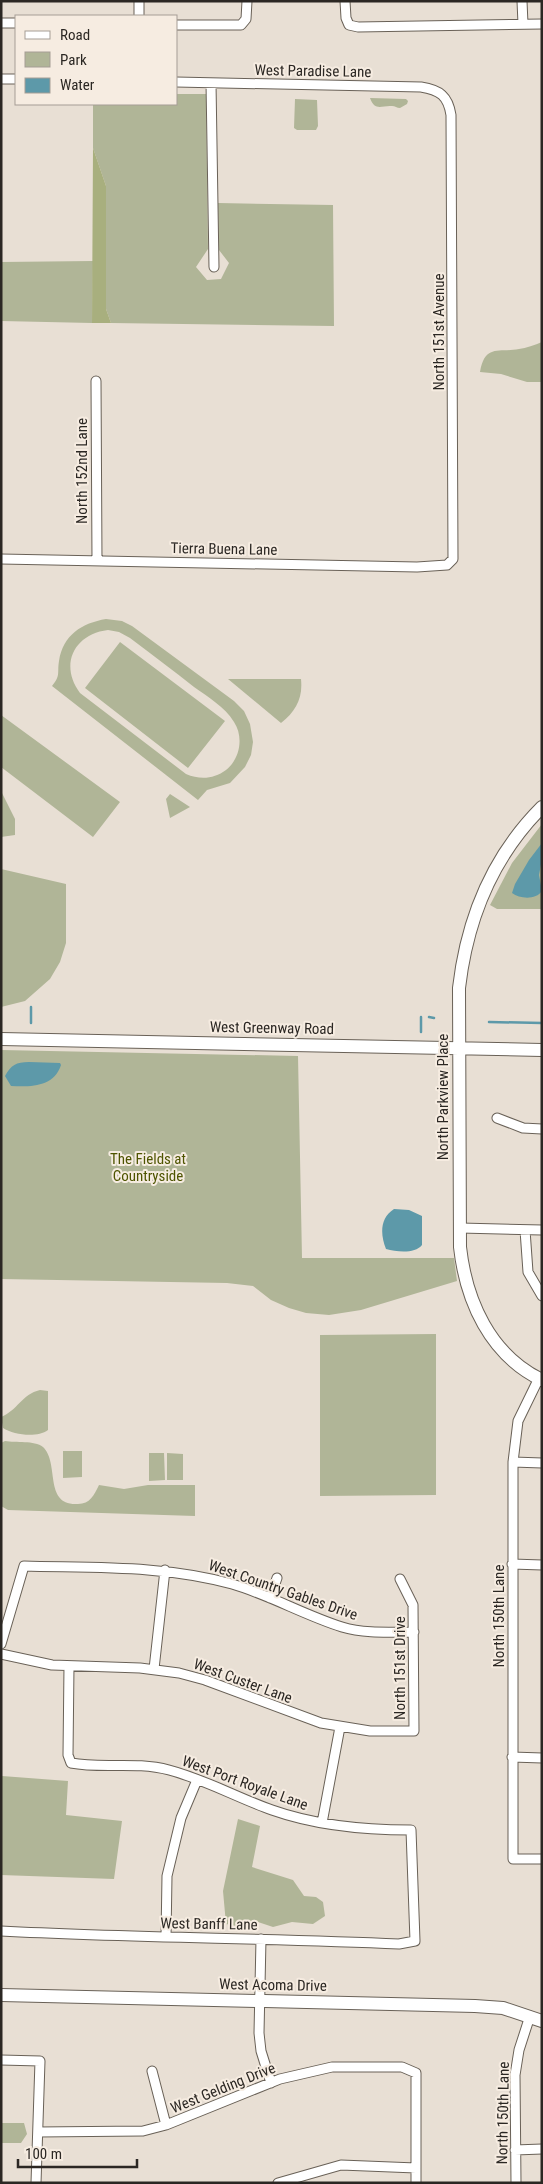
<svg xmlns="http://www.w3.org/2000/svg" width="543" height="2184" viewBox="0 0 543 2184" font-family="'Roboto Condensed',sans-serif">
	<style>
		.green { fill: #b0b597; fill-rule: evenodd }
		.forest { fill: #a8af7e }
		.water { fill: #5d99a9 }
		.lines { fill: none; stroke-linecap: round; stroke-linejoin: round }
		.stream { stroke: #5d99a9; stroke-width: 2.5 }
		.street-casing { stroke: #696157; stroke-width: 11 }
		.secondary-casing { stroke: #696157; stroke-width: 14 }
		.street { stroke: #fff; stroke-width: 9 }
		.secondary { stroke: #fff; stroke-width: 12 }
		.labels { text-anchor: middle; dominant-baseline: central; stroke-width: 4; stroke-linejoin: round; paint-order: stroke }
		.street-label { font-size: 15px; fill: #2b2723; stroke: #f6ece1 }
		.park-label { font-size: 15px; fill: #4e5400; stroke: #f6ece1 }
	</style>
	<rect width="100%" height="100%" fill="#e8dfd4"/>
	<path class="green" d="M176,94H206L208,249L196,267L207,280L221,279L229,263L219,250L218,203L333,205L334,326L111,323L106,309V186L93,148V104H176Z
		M370,98L406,99L408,101L407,104L400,108C397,108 395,106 392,106C382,105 375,112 370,98Z
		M295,99L317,100L318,126L316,130H297L294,128Z
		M93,261L92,323L1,321V262Z
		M542,342V382H527L501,374L480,372C485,344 498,353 519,349C526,348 535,345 542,342Z
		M106,619L122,621L132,626L234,701L244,711L250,724L253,742L251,755L245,767L230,783L207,790L198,800L52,686C61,675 57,673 59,661C63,635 82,623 106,619ZM108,630L119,632L130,638C151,654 173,670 194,687C208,697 225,707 234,722C244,737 240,759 226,770C214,779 200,780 186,774L80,693C59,665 74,634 108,630Z
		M120,642L225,721L188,768L85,688Z
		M228,679H301C303,698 296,711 281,723Z
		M1,715L120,802L93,837L1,767Z
		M1,791L15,819V835L1,837Z
		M170,794L190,807L170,818L166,799Z
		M542,824V909H497L490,905L512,863Z
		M1,869L66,884V943L60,962L50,979L25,1001L1,1007Z
		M1,1050L298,1056L302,1258H454L457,1281L361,1310L329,1315L306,1313L289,1308L271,1300L253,1286L227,1283L1,1279Z
		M436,1334V1495L320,1496V1335Z
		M40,1390L48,1391V1430C37,1438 14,1435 3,1428L1,1417C17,1411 22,1394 40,1390Z
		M5,1441C16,1443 34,1440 43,1447C60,1463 43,1506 78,1504C90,1504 94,1495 99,1485L124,1489L148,1485H195V1516L8,1510L1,1506V1443Z
		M63,1451H82V1477L63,1478Z
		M149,1453H164L165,1480L149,1481Z
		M167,1453L183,1454V1480H167Z
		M2,1776L68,1781L66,1815L122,1821L114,1879L1,1875Z
		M238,1819L260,1826L252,1867L293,1880L304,1896L316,1897L323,1902L325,1916L313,1924L292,1922L273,1927L258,1922L242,1927L226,1924L223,1891Z
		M1,2123H24L27,2134L21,2143H1Z"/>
	<path class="forest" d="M93,148L106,186V309L111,323H92Z"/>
	<path class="water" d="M542,843V859L539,875L542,891C536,900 520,899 512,893L515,884L529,860Z
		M29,1062L60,1063L61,1065C54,1087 31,1087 11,1086L5,1076C11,1065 16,1062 29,1062Z
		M394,1209L409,1210L422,1216V1245C415,1254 397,1252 386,1249C380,1234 380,1218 394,1209Z"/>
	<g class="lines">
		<path class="stream" d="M429,1017L434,1018
			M489,1022L542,1023
			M31,1023V1007
			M421,1032V1017"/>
		<defs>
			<path id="street" d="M345,1L346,18L349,25L358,27L542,24
				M522,1L523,24
				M139,2V16
				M1,23H16
				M176,25H241L246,19L247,1
				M1,79H16
				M211,83L214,267
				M96,381L97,561
				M1,559L417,567L447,565L453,559L451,115C448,96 440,90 421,87L176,82
				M497,1118L523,1128L542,1129
				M460,1228L542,1230
				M525,1230L528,1272L542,1296
				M539,1378L518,1421L513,1462V1859H542
				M513,1462L542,1463
				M512,1564L542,1565
				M270,1598L277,1578
				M1,1644L24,1566C93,1568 164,1565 232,1584C270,1595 304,1615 342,1627C365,1634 390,1632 414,1632
				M1,1654L52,1665L140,1668L179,1673L205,1680L321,1723L370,1731H414L413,1605L400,1579
				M154,1669L165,1570
				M512,1757L542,1758
				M322,1823L340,1727
				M1,1931C134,1938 267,1938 399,1944L415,1941L411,1830C364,1830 317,1826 272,1810C238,1798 204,1779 169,1770C135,1761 103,1769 71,1763L68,1755L69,1666
				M166,1937L167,1876L181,1818L197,1780
				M261,1939L259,2033L261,2051L271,2083
				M1,2060L40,2061L36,2183
				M152,2071L166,2125
				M38,2132L143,2131L166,2125L280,2079L332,2067H402L416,2073V2183
				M515,2150L542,2149
				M278,2183L341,2165L416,2168
				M516,2183L515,2075L519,2050L530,2016"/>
			<path id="secondary" d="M542,807C493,856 467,919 459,988L460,1247C466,1301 490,1355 542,1380
				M1,1039L542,1050
				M1,1995L475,2006L503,2008L542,2021"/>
		</defs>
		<use href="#street" class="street-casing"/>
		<use href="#secondary" class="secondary-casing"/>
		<use href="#street" class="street"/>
		<use href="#secondary" class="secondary"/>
	</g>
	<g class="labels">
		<g class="street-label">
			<text transform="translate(313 71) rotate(1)">West Paradise Lane</text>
			<text transform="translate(439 332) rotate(-90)">North 151st Avenue</text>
			<text transform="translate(82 471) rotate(-90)">North 152nd Lane</text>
			<text transform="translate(224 549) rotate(1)">Tierra Buena Lane</text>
			<text transform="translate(272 1028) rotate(1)">West Greenway Road</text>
			<text transform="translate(443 1097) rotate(-90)">North Parkview Place</text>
			<text transform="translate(283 1590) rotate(19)">West Country Gables Drive</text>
			<text transform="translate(499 1616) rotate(-90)">North 150th Lane</text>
			<text transform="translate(400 1668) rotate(-90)">North 151st Drive</text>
			<text transform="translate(243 1681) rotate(20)">West Custer Lane</text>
			<text transform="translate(245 1783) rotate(20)">West Port Royale Lane</text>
			<text transform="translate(209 1924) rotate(1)">West Banff Lane</text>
			<text transform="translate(273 1985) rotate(1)">West Acoma Drive</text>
			<text transform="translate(223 2088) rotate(-22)">West Gelding Drive</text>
			<text transform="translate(503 2113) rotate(-89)">North 150th Lane</text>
		</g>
		<g class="park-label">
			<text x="148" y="1159">The Fields at<tspan x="148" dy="17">Countryside</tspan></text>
		</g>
	</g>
	<rect width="543" height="2184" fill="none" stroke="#2b2723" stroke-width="5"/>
	<rect x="15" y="15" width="162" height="90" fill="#f6ece1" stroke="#a59d95"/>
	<rect x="25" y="31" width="25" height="8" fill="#ffffff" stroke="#a59d95"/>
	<text x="60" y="40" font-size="15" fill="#2b2723">Road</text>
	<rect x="25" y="52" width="25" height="15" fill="#b0b597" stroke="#a59d95"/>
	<text x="60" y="65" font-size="15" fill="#2b2723">Park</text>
	<rect x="25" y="78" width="25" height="15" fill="#5d99a9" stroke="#a59d95"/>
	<text x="60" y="90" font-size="15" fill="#2b2723">Water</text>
	<path d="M18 2159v8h119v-8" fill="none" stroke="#2b2723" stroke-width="2.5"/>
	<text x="25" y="2159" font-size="15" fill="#2b2723" stroke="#f6ece1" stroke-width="4" paint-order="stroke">100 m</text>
</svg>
